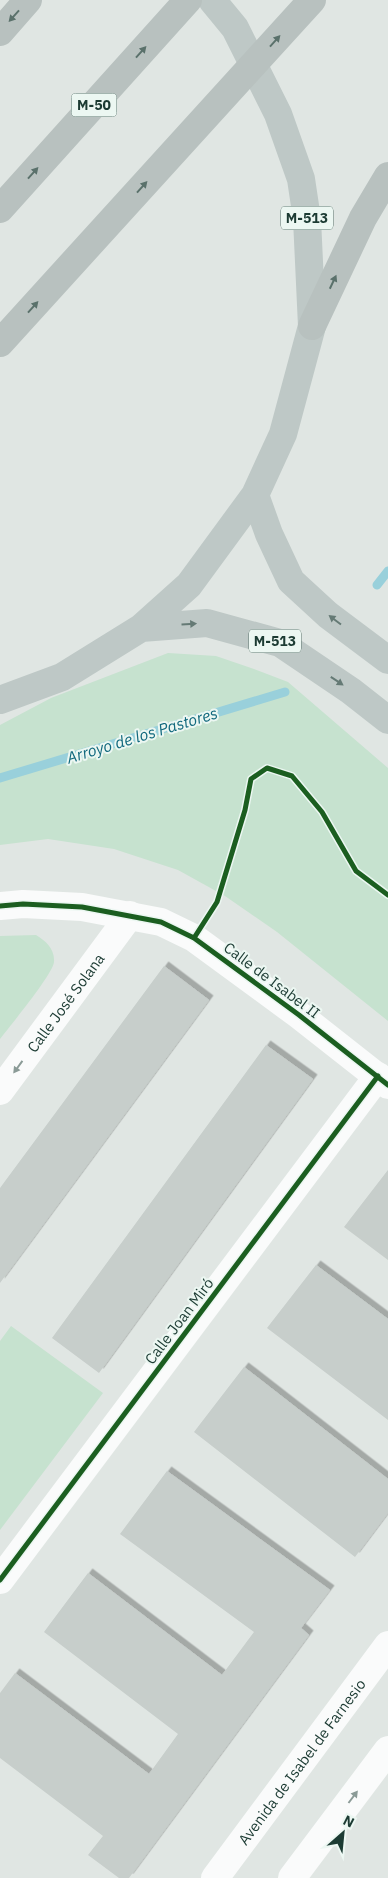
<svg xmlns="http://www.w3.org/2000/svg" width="388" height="1878" viewBox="0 0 388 1878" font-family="'IBM Plex Sans',sans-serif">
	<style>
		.green { fill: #c6e2cf }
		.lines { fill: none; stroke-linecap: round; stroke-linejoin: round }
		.stream { stroke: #99d0db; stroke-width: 9 }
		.building { fill: #c7cecb; filter: url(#shadow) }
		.minor { stroke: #fafbfb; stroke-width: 28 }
		.primary { stroke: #bec8c6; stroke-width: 28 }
		.motorway { stroke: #b8c1bf; stroke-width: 28 }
		.cycleway-casing { stroke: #ecf7f2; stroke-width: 8 }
		.cycleway { stroke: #1b5e20; stroke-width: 5 }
		.oneway { fill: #5a716b }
		.oneway2 { fill: #657a75 }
		.oneway3 { fill: #8b9b97 }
		.labels { text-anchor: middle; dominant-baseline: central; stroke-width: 4; stroke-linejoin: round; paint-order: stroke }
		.shield { fill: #ecf7f2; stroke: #5a736c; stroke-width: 1 }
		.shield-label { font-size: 14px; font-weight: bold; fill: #1c3b33 }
		.street-label { font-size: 15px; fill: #1c3b33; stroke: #ecf7f2 }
		.water-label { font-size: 16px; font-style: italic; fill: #10687d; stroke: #ecf7f2 }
	</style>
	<defs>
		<filter id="shadow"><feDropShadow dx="4.5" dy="-4.5" stdDeviation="0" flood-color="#0004"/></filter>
	</defs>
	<rect width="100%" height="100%" fill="#e0e6e3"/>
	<path class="green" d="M168,653L216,656L254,669L288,682L388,768V1021L277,932L225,896L178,870L114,849L48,839L0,845V725L51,698Z
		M36,935C46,941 55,949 54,962C53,974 10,1026 0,1039V936Z
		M11,1326L103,1393L0,1530V1341Z"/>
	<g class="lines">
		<path class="stream" d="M377,585L388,571
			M0,778L285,692"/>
	</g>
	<path class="building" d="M164,966L209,1000L0,1283V1188Z
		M266,1045L313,1079L99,1373L52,1338Z
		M388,1170V1260L344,1227Z
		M316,1265L388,1319V1420L267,1328Z
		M244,1367L388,1479V1513L355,1557L194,1432Z
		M167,1471L330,1590L301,1628L309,1635L129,1878H119L88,1855L103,1836L0,1758V1693L15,1673L149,1774L178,1734L44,1632L88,1573L222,1675L254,1632L120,1534Z"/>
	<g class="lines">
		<g class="minor">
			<path d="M0,906L23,904L82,907L161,922L194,938L299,1015L388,1085"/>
			<path id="s1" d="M0,1091L130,915"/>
			<path d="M0,1580L378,1076"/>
			<path id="s2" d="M215,1878L388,1645"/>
			<path d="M292,1878L388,1750"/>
		</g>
		<path class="primary" d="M255,495L269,534L291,581L328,615L388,660
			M141,628L207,623L280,643L351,691L388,720
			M0,700L62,677L141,628L189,585L255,495L283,434L312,326L307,219L301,179L278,114L235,28L212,0"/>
		<path class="motorway" d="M0,32L28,0
			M0,209L188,0
			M312,326L363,218L388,176
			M0,343L312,0"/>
		<defs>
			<path id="cycleway" d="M0,906L23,904L82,907L161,922L194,938L299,1015L388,1085
				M194,938L217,902L245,810L251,779L267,768L292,776L322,812L356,871L388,895
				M0,1580L378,1076"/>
		</defs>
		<use href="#cycleway" class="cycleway-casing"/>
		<use href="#cycleway" class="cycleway"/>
	</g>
	<defs><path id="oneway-solid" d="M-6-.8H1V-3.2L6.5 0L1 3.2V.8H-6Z" transform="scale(1.25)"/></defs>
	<g class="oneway">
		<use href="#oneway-solid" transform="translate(14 16) rotate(132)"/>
		<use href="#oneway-solid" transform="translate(275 41) rotate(-48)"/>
		<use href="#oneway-solid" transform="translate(141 52) rotate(-48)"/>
		<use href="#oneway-solid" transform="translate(33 173) rotate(-48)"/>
		<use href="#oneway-solid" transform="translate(142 187) rotate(-48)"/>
		<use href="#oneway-solid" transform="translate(333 282) rotate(-65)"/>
		<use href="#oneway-solid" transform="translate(33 307) rotate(-48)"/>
	</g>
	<g class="oneway2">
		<use href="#oneway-solid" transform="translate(335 620) rotate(-143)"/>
		<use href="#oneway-solid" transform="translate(189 624) rotate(-4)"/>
		<use href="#oneway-solid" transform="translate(337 681) rotate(34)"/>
	</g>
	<g class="oneway3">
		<use href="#oneway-solid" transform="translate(18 1067) rotate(126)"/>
		<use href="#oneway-solid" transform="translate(353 1797) rotate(-53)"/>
	</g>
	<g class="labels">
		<g class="shield">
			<rect x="71.5" y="93.5" width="45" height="23" rx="4"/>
			<rect x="281" y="206.5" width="52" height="23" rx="4"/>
			<rect x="249" y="629.5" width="52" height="23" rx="4"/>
		</g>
		<g class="shield-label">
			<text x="94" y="105">M-50</text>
			<text x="307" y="218">M-513</text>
			<text x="275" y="641">M-513</text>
		</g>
		<g class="street-label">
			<text transform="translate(272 980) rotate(37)">Calle de Isabel II</text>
			<text stroke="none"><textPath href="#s1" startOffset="110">Calle José Solana</textPath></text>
			<text transform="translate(179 1321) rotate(-53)">Calle Joan Miró</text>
			<text stroke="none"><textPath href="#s2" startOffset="145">Avenida de Isabel de Farnesio</textPath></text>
		</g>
		<g class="water-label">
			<text transform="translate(142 735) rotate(-17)">Arroyo de los Pastores</text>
		</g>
	</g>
	<g transform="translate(343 1833) rotate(27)" stroke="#ecf7f2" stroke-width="4" paint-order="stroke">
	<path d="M0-4L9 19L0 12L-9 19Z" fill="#1c3b33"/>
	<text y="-8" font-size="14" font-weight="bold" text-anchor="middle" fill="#1c3b33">N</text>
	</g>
</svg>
